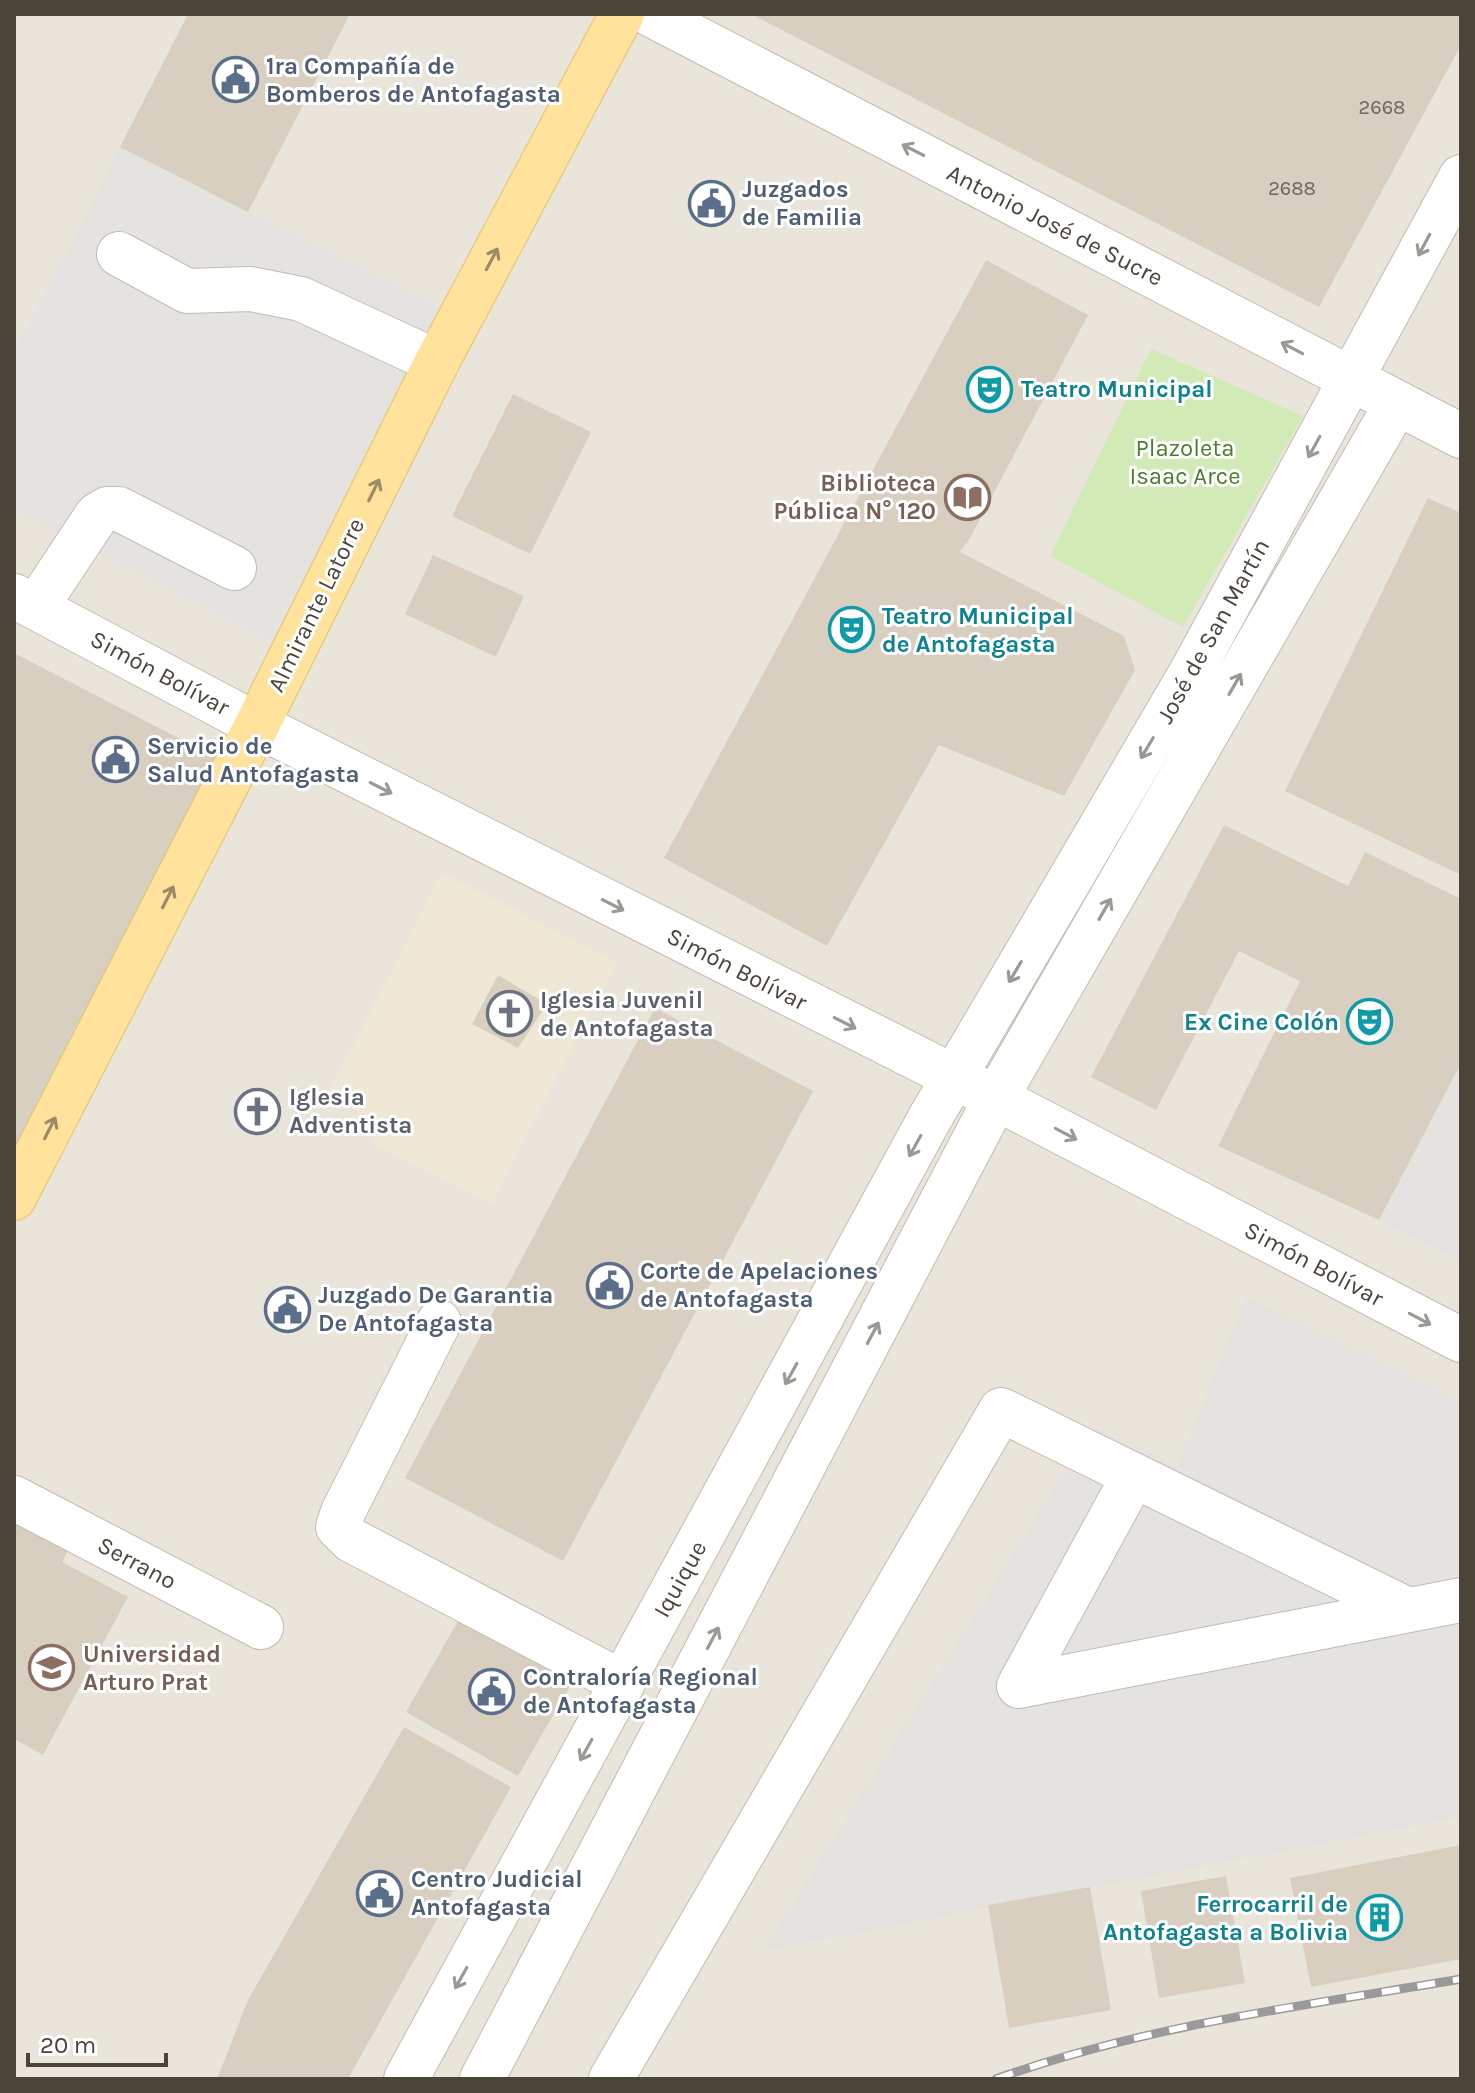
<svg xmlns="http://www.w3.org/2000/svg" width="1475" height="2093" viewBox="0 0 1475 2093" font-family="Karla,sans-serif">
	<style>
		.residential { fill: #eae5da }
		.education { fill: #efe8d6 }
		.green { fill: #d2eab5 }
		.parking { fill: #e5e3e0 }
		.building { fill: #d8cfc1 }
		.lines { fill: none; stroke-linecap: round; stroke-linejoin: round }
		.minor-casing { stroke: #c2bbae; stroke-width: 46 }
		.major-casing { stroke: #e6c16a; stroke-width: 46 }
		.minor { stroke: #fff; stroke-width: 44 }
		.major { stroke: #ffe39c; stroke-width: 44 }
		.rail-casing { stroke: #9a9a9a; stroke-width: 9 }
		.rail { stroke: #fff; stroke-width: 6; stroke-dasharray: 18; stroke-linecap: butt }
		.oneway { stroke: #9c9892 }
		.oneway2 { stroke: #9c8c66 }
		.labels { text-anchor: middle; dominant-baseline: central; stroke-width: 6; stroke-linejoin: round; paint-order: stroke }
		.number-label { font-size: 20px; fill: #6e675b }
		.service-label { font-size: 24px; font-weight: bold; fill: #4e5e75; stroke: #fff; text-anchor: start }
		.street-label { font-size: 24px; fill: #4b4439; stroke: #fff }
		.culture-label { font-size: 24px; font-weight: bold; fill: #0d838f; stroke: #fff; text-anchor: start }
		.park-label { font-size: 24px; fill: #4a7f2a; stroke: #fff }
		.education-label { font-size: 24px; font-weight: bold; fill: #785e54; stroke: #fff; text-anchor: end }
		.worship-label { font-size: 24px; font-weight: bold; fill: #5b616d; stroke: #fff; text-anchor: start }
	</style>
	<rect width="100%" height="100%" fill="#f6f3ec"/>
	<path class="residential" d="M14,14H1461V2079H14Z"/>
	<path class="education" d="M442,873L617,962L492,1204L372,1143L382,1123L327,1095Z"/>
	<path class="green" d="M1151,349L1303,416L1183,627L1050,556Z"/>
	<path class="parking" d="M120,147L452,314L283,646L14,511V354Z
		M1461,1063V1262L1379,1220Z
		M1247,1296L1461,1402V1817L763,1951L1093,1427L1177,1466Z"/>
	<path class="building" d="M188,14H350L248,212L120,147Z
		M751,14H1461V45L1319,307Z
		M986,260L1088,315L970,538L960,552L1124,636L1135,670L1064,796L939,745L827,946L664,858Z
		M513,394L591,432L530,554L452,516Z
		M1428,498L1461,513V875L1285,791Z
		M433,555L524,596L496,657L405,614Z
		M14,653L219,759L14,1150Z
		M1224,825L1348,886L1365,852L1461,899V1063L1379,1220L1218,1146L1300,981L1239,951L1156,1110L1091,1077Z
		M498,975L547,1004L518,1048L472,1024Z
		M655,1008L813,1091L563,1561L405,1478Z
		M14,1510L73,1541L62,1562L128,1597L43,1755L14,1739Z
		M466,1607L579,1671L518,1776L406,1712Z
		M404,1727L511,1787L348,2079H217L248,2000Z
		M1461,1845V1959L1311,1987L1290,1878Z
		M1226,1876L1245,1983L1159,1998L1141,1891Z
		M1090,1887L1111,2010L1009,2028L988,1905Z"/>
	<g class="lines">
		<defs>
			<path id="minor" d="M650,14L1461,436
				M119,254L187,291L251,289L301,299L437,362
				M14,596L257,725L996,1098L1461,1340
				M36,607L97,515L107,509H119L234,568
				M439,1322L343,1512L338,1527L351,1540L623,1683
				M1133,1477L1019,1686L1461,1600
				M14,1498L261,1627
				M406,2079L930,1118L1191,673L1461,177
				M482,2079L996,1098L1397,403
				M611,2079L1001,1410L1408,1610"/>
			<path id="major" d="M14,1198L257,725L437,362L622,14"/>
		</defs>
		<use href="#minor" class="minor-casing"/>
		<use href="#major" class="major-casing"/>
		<use href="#minor" class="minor"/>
		<use href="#major" class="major"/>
		<defs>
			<path id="rail" d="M996,2079C1142,2026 1308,2005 1461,1979"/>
		</defs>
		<use href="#rail" class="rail-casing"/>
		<use href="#rail" class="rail"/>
	</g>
	<defs><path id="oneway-shaft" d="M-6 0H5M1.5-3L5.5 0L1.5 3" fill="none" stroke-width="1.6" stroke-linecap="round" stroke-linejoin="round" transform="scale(2)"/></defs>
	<g class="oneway">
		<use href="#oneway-shaft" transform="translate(913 150) rotate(-153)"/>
		<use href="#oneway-shaft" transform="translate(1424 245) rotate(118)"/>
		<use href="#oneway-shaft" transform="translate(1292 348) rotate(-152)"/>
		<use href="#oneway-shaft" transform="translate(1314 447) rotate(119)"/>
		<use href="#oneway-shaft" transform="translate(1235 684) rotate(-60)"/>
		<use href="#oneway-shaft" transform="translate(1147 748) rotate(121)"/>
		<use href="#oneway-shaft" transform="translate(381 788) rotate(27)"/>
		<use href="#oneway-shaft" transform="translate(613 905) rotate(27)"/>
		<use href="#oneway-shaft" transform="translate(1105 909) rotate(-60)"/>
		<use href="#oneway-shaft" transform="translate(1015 972) rotate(121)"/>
		<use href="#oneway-shaft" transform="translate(845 1023) rotate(27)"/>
		<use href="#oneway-shaft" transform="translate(1066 1134) rotate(28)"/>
		<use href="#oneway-shaft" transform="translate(915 1146) rotate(119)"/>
		<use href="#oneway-shaft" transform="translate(1420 1319) rotate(28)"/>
		<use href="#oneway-shaft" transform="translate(873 1333) rotate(-62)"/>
		<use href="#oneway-shaft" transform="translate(791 1374) rotate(119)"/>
		<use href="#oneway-shaft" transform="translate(713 1638) rotate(-62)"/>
		<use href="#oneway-shaft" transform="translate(586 1750) rotate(119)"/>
		<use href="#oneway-shaft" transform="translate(461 1978) rotate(119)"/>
	</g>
	<g class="oneway2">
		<use href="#oneway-shaft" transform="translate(492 259) rotate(-62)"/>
		<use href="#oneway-shaft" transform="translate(374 490) rotate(-64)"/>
		<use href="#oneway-shaft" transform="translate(168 897) rotate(-63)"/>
		<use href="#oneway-shaft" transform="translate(50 1128) rotate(-63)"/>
	</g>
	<defs>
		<symbol id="civic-ring" viewBox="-11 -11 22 22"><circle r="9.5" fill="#fff" stroke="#5c6f8a" stroke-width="1.5"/><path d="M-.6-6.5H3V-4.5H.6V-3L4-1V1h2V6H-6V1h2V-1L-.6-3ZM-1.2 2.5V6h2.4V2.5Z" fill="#5c6f8a"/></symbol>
		<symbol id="theatre-ring" viewBox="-11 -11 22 22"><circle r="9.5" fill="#fff" stroke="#0f9aa8" stroke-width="1.5"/><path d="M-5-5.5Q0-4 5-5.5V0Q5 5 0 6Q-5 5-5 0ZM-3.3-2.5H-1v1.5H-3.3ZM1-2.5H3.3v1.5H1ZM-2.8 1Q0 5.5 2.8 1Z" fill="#0f9aa8"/></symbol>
		<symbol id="library-ring" viewBox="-11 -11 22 22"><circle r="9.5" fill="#fff" stroke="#8d6e63" stroke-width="1.5"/><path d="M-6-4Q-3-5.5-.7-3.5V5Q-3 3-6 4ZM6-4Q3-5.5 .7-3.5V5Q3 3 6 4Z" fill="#8d6e63"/></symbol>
		<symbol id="church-ring" viewBox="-11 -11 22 22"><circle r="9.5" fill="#fff" stroke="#6b7280" stroke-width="1.5"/><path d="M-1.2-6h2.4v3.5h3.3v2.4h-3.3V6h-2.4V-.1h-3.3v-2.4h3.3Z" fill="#6b7280"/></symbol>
		<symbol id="university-ring" viewBox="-11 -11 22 22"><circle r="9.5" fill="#fff" stroke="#8d6e63" stroke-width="1.5"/><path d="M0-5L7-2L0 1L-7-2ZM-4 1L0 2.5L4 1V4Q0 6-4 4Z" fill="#8d6e63"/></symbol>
		<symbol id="building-ring" viewBox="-11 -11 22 22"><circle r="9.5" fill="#fff" stroke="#0f9aa8" stroke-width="1.5"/><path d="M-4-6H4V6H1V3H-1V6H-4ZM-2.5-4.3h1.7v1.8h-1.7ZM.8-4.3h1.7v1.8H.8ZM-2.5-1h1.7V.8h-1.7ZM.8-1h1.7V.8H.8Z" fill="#0f9aa8"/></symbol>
	</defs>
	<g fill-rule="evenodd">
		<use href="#civic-ring" x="210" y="54" width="51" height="51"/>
		<use href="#civic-ring" x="686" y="178" width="51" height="51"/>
		<use href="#theatre-ring" x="964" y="364" width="51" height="51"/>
		<use href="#library-ring" x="942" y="472" width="51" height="51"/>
		<use href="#theatre-ring" x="826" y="604" width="51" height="51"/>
		<use href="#civic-ring" x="90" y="734" width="51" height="51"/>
		<use href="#church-ring" x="484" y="988" width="51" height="51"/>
		<use href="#theatre-ring" x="1344" y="996" width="51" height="51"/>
		<use href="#church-ring" x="232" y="1086" width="51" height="51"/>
		<use href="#civic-ring" x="584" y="1260" width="51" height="51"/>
		<use href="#civic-ring" x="262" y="1284" width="51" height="51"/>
		<use href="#university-ring" x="26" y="1642" width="51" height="51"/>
		<use href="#civic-ring" x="466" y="1666" width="51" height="51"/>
		<use href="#civic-ring" x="354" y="1868" width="51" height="51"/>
		<use href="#building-ring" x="1354" y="1892" width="51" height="51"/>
	</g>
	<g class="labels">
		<g class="number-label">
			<text x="1382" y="107">2668</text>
			<text x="1292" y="188">2688</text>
		</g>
		<g class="service-label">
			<text x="266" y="66">1ra Compañía de<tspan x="266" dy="28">Bomberos de Antofagasta</tspan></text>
			<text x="742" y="189">Juzgados<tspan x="742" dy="28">de Familia</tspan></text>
			<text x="147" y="746">Servicio de<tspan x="147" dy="28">Salud Antofagasta</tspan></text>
			<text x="640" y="1271">Corte de Apelaciones<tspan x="640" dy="28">de Antofagasta</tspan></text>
			<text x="318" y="1295">Juzgado De Garantia<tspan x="318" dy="28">De Antofagasta</tspan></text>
			<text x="523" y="1677">Contraloría Regional<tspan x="523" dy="28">de Antofagasta</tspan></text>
			<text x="411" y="1879">Centro Judicial<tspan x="411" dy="28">Antofagasta</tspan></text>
		</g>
		<g class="street-label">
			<text transform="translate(1055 225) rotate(27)">Antonio José de Sucre</text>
			<text transform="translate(316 605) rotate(-64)">Almirante Latorre</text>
			<text transform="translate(1213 631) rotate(-61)">José de San Martín</text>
			<text transform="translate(160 673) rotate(28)">Simón Bolívar</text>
			<text transform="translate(737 969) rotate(27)">Simón Bolívar</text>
			<text transform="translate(1314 1264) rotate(28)">Simón Bolívar</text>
			<text transform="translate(137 1563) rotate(28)">Serrano</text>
			<text transform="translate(680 1579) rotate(-61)">Iquique</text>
		</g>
		<g class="culture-label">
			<text x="1021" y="389">Teatro Municipal</text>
			<text x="882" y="616">Teatro Municipal<tspan x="882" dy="28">de Antofagasta</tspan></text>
			<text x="1339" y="1022" text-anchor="end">Ex Cine Colón</text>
			<text x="1348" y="1904" text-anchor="end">Ferrocarril de<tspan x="1348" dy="28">Antofagasta a Bolivia</tspan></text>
		</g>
		<g class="park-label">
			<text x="1185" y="448">Plazoleta<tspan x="1185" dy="28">Isaac Arce</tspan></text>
		</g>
		<g class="education-label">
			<text x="936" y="483">Biblioteca<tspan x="936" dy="28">Pública N° 120</tspan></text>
			<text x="83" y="1654" text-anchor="start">Universidad<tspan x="83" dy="28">Arturo Prat</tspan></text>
		</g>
		<g class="worship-label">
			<text x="540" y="1000">Iglesia Juvenil<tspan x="540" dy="28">de Antofagasta</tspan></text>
			<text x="289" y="1097">Iglesia<tspan x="289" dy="28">Adventista</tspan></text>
		</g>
	</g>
	<rect width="1475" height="2093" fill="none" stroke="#4b4439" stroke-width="32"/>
	<path d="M28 2053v12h138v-12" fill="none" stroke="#4b4439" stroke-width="4"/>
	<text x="40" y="2053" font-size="24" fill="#4b4439" stroke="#ffffff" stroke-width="6" paint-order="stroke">20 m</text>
</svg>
